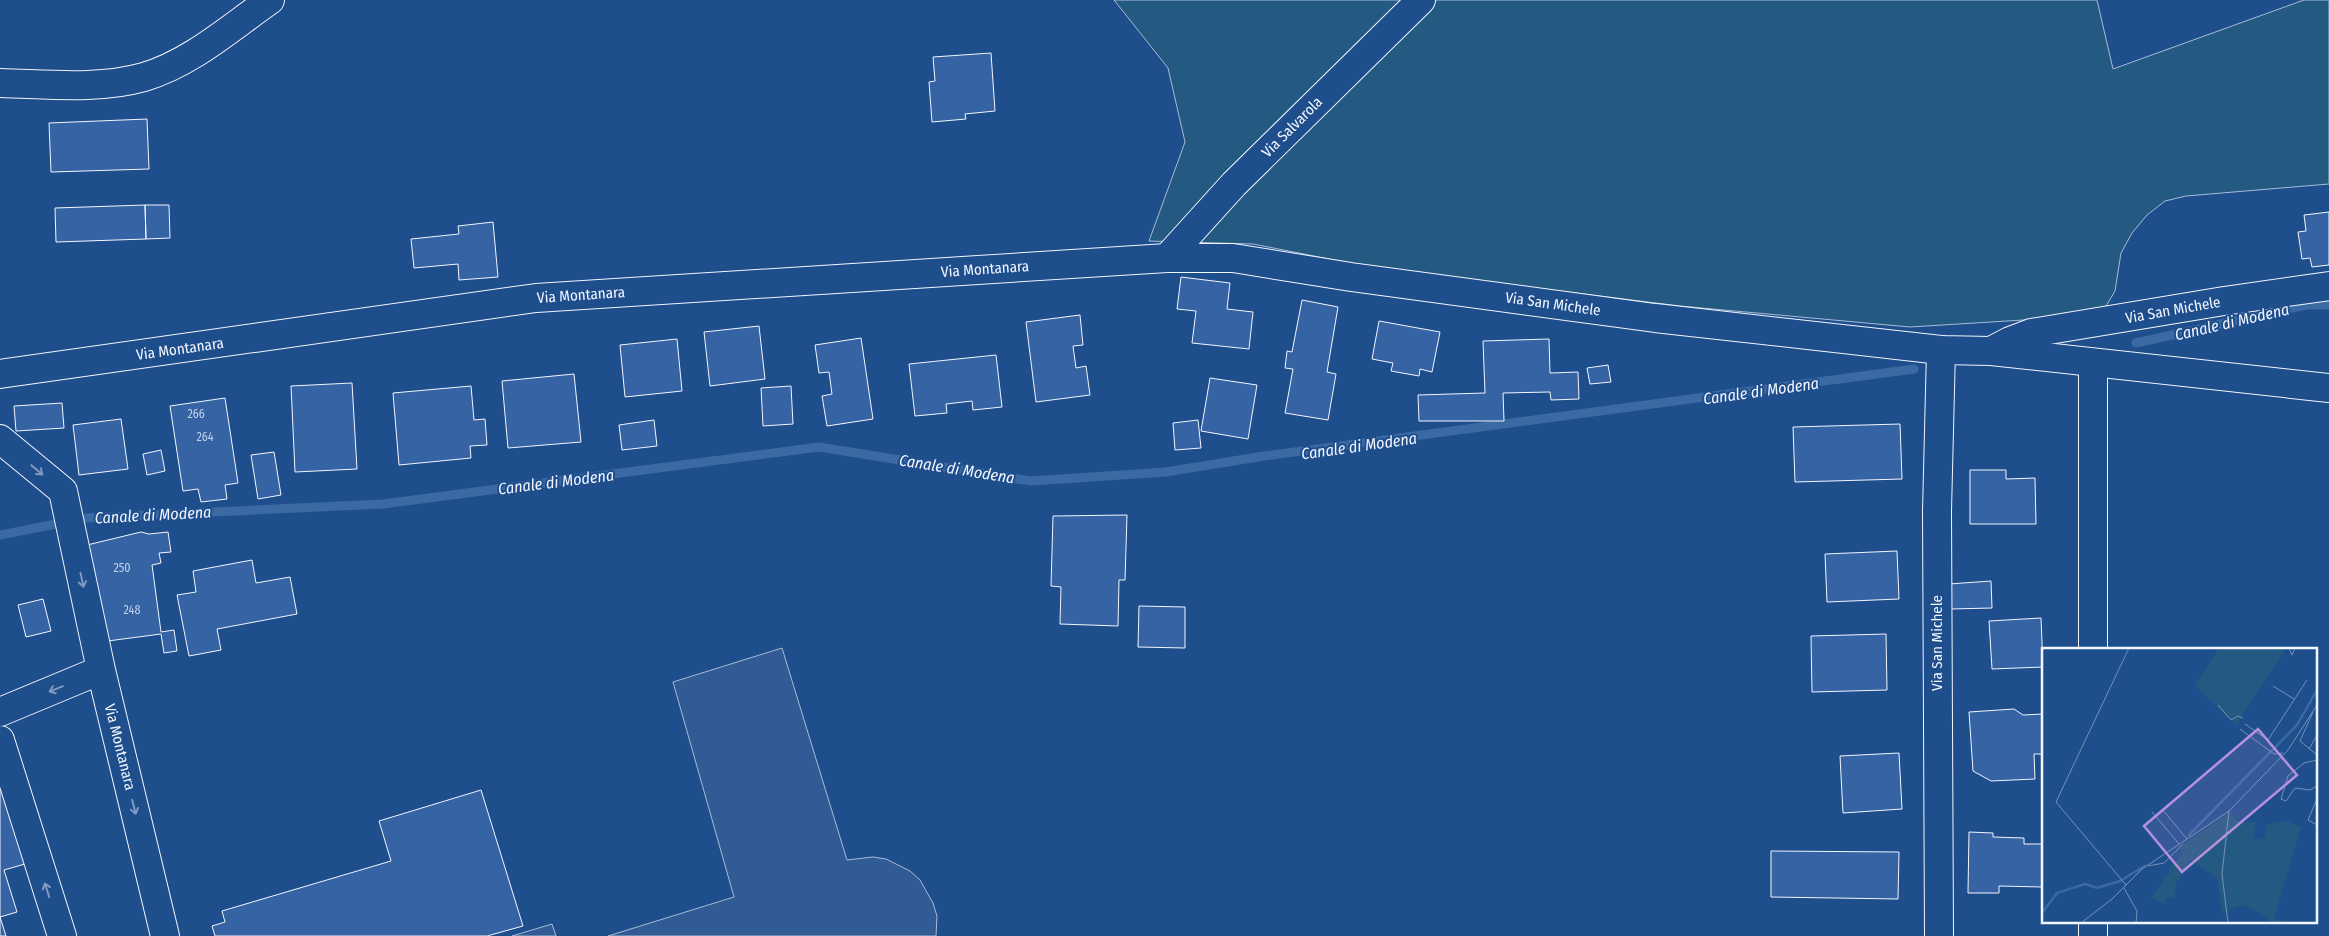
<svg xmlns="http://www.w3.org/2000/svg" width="2329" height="936" viewBox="0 0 2329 936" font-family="'Fira Sans Condensed',sans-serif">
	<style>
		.green { fill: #245a82; stroke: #a8bbd7 }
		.parking { fill: #305b95; stroke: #a8bbd7 }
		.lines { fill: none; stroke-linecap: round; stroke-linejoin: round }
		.stream { stroke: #3b69a3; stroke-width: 9 }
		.building { fill: #3563a3; stroke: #f2f6ff }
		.minor-casing { stroke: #f2f6ff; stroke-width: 30 }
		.major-casing { stroke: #f2f6ff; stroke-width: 30 }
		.minor { stroke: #1f4e8c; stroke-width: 28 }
		.major { stroke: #1f4e8c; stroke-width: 28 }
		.oneway { stroke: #7e9ac0 }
		.labels { text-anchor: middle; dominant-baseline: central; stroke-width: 4; stroke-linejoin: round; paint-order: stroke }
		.number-label { font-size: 12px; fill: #c3d1e8 }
		.street-label { font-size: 15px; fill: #f2f6ff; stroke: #1f4e8c }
		.water-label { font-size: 16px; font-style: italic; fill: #f2f6ff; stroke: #1f4e8c }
		.inset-river { fill: none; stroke: #3b69a3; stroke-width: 2.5 }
		.inset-road { fill: none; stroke: #7391ba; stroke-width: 1 }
		.view { fill: #b691df; fill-opacity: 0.15; stroke: #b691df; stroke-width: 2.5 }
		.inset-edge { fill: none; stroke: #f2f6ff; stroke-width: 2.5 }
	</style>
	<rect width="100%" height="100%" fill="#1f4e8c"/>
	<path class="green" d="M1114,0H2097L2113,69L2304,0H2329V184L2186,196L2165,201L2147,215L2132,233L2121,253L2115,291L2106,306L2088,316L1910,327L1680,306L1375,268L1253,244L1149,241L1185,142L1168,68Z"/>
	<path class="parking" d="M782,648L847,860L873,857L886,859L910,871L920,880L933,903L937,916L936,936H608L734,897L673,682Z
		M552,924L556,936H512Z"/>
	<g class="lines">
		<path class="stream" d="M2136,343L2306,305H2329
			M0,535L86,518L383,504L819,447L1031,481L1166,472L1264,456L1914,369"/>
	</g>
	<path class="building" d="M991,53L995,111L965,114L966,119L932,122L929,82L935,81L933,57Z
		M147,119L149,169L51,172L49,123Z
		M145,205L146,239L56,242L55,208Z
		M145,205H169L170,238L146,239Z
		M2329,212V265L2312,267L2310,258L2302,259L2298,232L2306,231L2304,215Z
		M493,222L498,277L459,280L458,264L414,268L411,239L459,234L458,226Z
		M1181,277L1230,283L1227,309L1253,312L1249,349L1192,343L1196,311L1177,309Z
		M1302,300L1338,307L1327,372L1336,374L1328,420L1285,413L1293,369L1285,368L1287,351L1292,352Z
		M1080,315L1083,345L1073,346L1076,368L1086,366L1090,395L1036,402L1026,322Z
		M1379,321L1440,332L1432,372L1420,369L1419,376L1391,371L1393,363L1372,359Z
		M759,326L765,379L710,386L704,332Z
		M861,338L873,419L827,426L822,396L832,394L829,372L819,373L815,345Z
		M677,339L682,391L625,397L620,345Z
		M1549,339L1550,373L1578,372L1579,399L1551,400L1550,392L1503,393L1504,421H1419L1418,395L1485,393L1483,341Z
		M996,355L1002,407L973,410L972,401L946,404L947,413L915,416L909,364Z
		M1608,365L1611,382L1590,384L1587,368Z
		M574,374L581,442L508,448L502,381Z
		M1210,378L1257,385L1248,439L1201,431Z
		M352,383L357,469L295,472L291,386Z
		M471,386L474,420L485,419L487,445L470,446L471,458L399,465L393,393Z
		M791,386L793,424L763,426L761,388Z
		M225,398L238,483L225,485L227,499L201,502L198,489L183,491L170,406Z
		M62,403L64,428L16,431L14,406Z
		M121,419L128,469L79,475L73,425Z
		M654,420L657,446L622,450L619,425Z
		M1198,420L1201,448L1175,450L1173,423Z
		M1900,424L1902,479L1795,482L1793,427Z
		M161,450L165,471L147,475L143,454Z
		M274,452L281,495L258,499L251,455Z
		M1970,470H2006V479L2035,478L2036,524H1970Z
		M1127,515L1125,580H1119L1118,626L1060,624L1061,587L1051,586L1053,516Z
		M141,532L149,534L168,532L171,552L159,553L161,563L152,565L161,632L174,630L177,651L164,653L161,634L100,642L87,545Z
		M1897,551L1899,599L1827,602L1825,554Z
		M252,560L256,583L290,577L297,614L217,629L221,650L189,656L177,595L196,592L193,571Z
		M1991,581L1992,608L1950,609L1949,584Z
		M43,599L51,631L26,637L18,605Z
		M1139,606L1185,607V648L1138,647Z
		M2041,618L2043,667L1992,669L1989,621Z
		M1886,634L1887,690L1812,692L1811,636Z
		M2014,709L2023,715L2043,714V754H2034L2035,779L1991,781L1973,771L1969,712Z
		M1899,753L1902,809L1843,813L1840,756Z
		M0,784L25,864L4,870L17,912L0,917Z
		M481,790L523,926L487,936H215L212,926L225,922L222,911L391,861L379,821Z
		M1969,832L1993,833V837L2024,838V844H2043L2042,887L1999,886V893H1968Z
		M1771,851L1899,852L1898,899L1771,897Z
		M0,917L6,936H0Z"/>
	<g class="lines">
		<defs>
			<path id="minor" d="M1167,258L1234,184L1421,0
				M1991,351L2010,341L2031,333L2224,301L2329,286
				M2093,363V650
				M0,439L63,491L101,670L165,936
				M0,712L101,670
				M0,740L62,936
				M2093,922V936
				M1939,936L1937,511L1941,350"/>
			<path id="major" d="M0,83C47,84 98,90 144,77C191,63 230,28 270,0
				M0,374L536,298L1167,258H1233L1351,277L1655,318L1941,350L1991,351L2329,388"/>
		</defs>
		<use href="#minor" class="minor-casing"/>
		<use href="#major" class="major-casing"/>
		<use href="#minor" class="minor"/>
		<use href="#major" class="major"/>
	</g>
	<defs><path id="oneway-shaft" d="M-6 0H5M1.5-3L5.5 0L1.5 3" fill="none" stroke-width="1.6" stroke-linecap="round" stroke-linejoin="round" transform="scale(1.25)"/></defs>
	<g class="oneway">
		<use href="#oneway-shaft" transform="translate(37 470) rotate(40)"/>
		<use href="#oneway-shaft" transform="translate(82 580) rotate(78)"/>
		<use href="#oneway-shaft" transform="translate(56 689) rotate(158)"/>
		<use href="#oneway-shaft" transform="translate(134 807) rotate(76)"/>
		<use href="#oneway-shaft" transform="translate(47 890) rotate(-108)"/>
	</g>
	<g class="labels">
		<g class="number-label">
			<text x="196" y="414">266</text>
			<text x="205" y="437">264</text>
			<text x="122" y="568">250</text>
			<text x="132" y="610">248</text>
		</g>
		<g class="street-label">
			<text transform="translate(1292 127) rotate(-45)">Via Salvarola</text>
			<text transform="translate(985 269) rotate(-4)">Via Montanara</text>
			<text transform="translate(581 295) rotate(-4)">Via Montanara</text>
			<text transform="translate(1553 304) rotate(8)">Via San Michele</text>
			<text transform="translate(2173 310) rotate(-10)">Via San Michele</text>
			<text transform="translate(180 349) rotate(-8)">Via Montanara</text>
			<text transform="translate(1937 643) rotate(-90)">Via San Michele</text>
			<text transform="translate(120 747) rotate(76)">Via Montanara</text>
		</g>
		<g class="water-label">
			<text transform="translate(2232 322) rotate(-13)">Canale di Modena</text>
			<text transform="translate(1761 391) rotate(-8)">Canale di Modena</text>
			<text transform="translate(1359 446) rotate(-8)">Canale di Modena</text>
			<text transform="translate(957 469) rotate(9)">Canale di Modena</text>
			<text transform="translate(556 482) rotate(-7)">Canale di Modena</text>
			<text transform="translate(153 515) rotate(-3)">Canale di Modena</text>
		</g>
	</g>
	<g transform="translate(2042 648)">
		<rect width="275" height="275" fill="#1f4e8c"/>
		<path d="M177,0H244L194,77L153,37ZM189,163L195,173L215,174L211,189L217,192L223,189V177L245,173L259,179L232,271L240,272V275H227V271L216,263L199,257L192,259L181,268L175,230L148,212L134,236L133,249L125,250L121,256L109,249L121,234V228L129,225L126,222L140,207L139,198Z" fill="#245a82"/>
		<path class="inset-river" d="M146,188L255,77L275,42M0,265L15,245L43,236L55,240L78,233L104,217"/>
		<path class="inset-road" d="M247,0L250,7L253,0M231,38L252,51M176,57L189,72L196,68L201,70M271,64L258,93L275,107M203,76L226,92L265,32M198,81L232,106L241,105M267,101L275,87M275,112L262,115L246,128L239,151L244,153L253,140L268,142L275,138M275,151L266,172L275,177M120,161L145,191M110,164L137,196M106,218L122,215L141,196M84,237L14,154L87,0M82,240L95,263L94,275M39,275L70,251L100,221L187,163L246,102L275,57M186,275L180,226L187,163"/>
		<path class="view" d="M216,81L255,127L140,224L102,178Z"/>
		<rect width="275" height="275" class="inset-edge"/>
	</g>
</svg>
